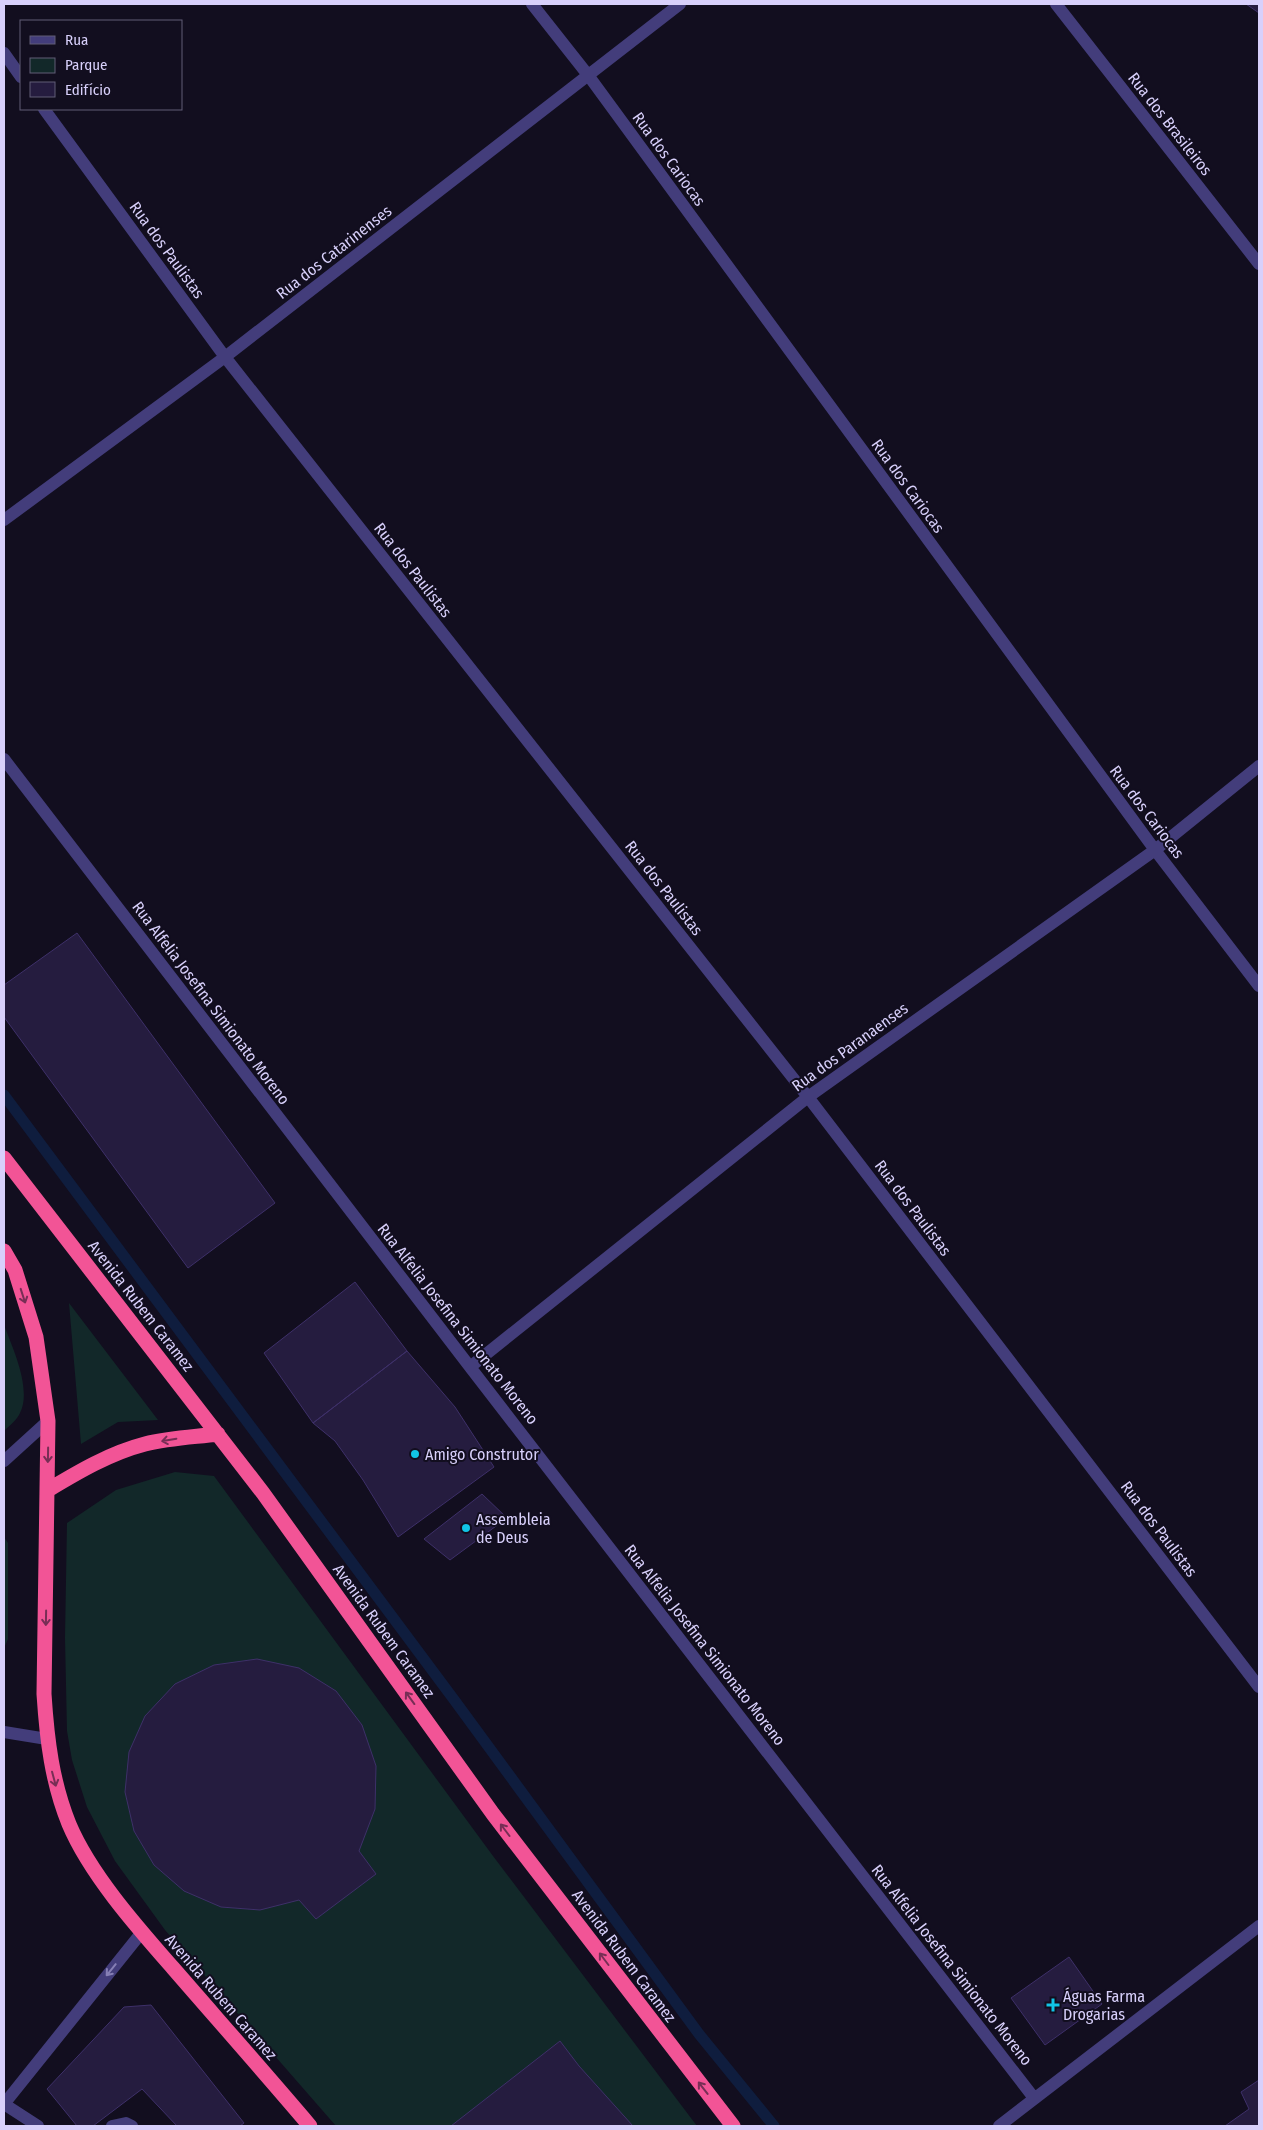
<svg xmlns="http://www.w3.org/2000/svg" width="1263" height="2130" viewBox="0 0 1263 2130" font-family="'Fira Sans Condensed',sans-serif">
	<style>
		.green { fill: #122829 }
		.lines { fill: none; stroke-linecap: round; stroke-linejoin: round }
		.stream { stroke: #0f1d3e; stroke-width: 11 }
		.building { fill: #251c3f; stroke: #3e3069 }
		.minor { stroke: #433d7b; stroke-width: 12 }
		.highway { stroke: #f25496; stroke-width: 15 }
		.oneway { stroke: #772e55 }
		.oneway2 { stroke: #867fb5 }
		.poi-dot { fill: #11c4e6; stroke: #120e1f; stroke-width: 2 }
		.labels { text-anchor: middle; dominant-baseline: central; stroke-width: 4; stroke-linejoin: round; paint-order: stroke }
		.street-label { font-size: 16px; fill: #d8d0fb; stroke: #120e1f }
		.poi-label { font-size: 16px; fill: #d8d0fb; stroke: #120e1f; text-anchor: start }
	</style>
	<rect width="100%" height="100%" fill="#120e1f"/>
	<path class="green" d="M69,1303L158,1420L118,1422L81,1444Z
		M4,1325C13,1349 32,1389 20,1413C17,1420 9,1426 4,1431Z
		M175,1472L214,1476L493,1856L697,2126H336L165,1930L115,1861L87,1807L72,1760L67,1731L65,1638L67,1523L116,1490Z
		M4,1537L8,1543V1639L4,1648Z"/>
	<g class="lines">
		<path class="stream" d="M4,1095L455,1701L699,2034L774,2126"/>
	</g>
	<path class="building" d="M1246,4H1259V13Z
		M77,933L275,1203L188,1268L4,1017V985Z
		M355,1282L407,1351L313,1423L264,1353Z
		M407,1351L455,1407L494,1467L398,1537L363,1480L335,1441L313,1423Z
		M482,1494L507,1518L450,1560L424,1539Z
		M257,1659L299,1668L336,1691L362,1725L376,1766L375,1809L359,1851L376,1874L316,1919L299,1900L260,1910L221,1907L184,1891L154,1865L134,1831L125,1792L129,1752L145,1716L175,1684L214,1665Z
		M1069,1957L1102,2004L1045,2045L1011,1998Z
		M151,2005L244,2123L240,2126H177L142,2089L93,2126H77L47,2089L124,2007Z
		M560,2041L579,2066L633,2126H451Z
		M1259,2080V2126H1225L1249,2109L1241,2092Z"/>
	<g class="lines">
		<path class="minor" d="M532,4L588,75L1155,850L1259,986
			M1056,4L1259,264
			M4,53L21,77
			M44,109L225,357L808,1097L1259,1687
			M4,520L225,357L680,4
			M4,759L470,1367L1034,2098
			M470,1367L808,1097L1155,850L1259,766
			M4,1461L48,1421
			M4,1732L47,1739
			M4,2104L142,1932
			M4,2104L38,2126
			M112,2126L126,2123L132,2126
			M999,2126L1259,1926"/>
		<path class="highway" d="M4,1158L263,1493L493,1814L733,2126
			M4,1251L15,1270L36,1337L48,1421L44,1694C47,1740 52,1782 69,1824C90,1874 137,1927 173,1968C219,2021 265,2073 310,2126
			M48,1490C78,1472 110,1453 145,1444C169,1438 194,1437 218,1434"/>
	</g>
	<defs><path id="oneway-shaft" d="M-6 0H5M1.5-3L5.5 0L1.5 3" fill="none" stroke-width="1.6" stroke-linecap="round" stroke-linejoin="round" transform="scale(1.25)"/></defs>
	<g class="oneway">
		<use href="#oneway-shaft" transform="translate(23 1296) rotate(72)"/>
		<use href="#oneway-shaft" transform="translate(169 1440) rotate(170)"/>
		<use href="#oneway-shaft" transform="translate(48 1455) rotate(91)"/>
		<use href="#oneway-shaft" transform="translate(46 1618) rotate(91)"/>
		<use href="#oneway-shaft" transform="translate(410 1698) rotate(-126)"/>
		<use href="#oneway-shaft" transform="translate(54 1779) rotate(75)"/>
		<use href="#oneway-shaft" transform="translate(505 1830) rotate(-127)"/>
		<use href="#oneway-shaft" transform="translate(604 1959) rotate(-127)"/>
		<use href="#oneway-shaft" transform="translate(703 2088) rotate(-128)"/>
	</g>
	<use class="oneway2" href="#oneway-shaft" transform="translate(111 1970) rotate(129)"/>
	<g class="poi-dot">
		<circle cx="415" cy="1454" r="5"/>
		<circle cx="466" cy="1528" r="5"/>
		<path d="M1050.5 1997.5h5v5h5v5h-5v5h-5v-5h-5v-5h5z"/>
	</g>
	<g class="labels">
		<g class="street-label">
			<text transform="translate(1170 124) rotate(52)">Rua dos Brasileiros</text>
			<text transform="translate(669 159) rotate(54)">Rua dos Cariocas</text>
			<text transform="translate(167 250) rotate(54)">Rua dos Paulistas</text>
			<text transform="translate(334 252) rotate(-38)">Rua dos Catarinenses</text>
			<text transform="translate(908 486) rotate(54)">Rua dos Cariocas</text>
			<text transform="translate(413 570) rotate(52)">Rua dos Paulistas</text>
			<text transform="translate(1147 812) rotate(53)">Rua dos Cariocas</text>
			<text transform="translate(664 888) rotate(52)">Rua dos Paulistas</text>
			<text transform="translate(211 1003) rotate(53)">Rua Alfelia Josefina Simionato Moreno</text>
			<text transform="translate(850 1047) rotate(-36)">Rua dos Paranaenses</text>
			<text transform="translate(913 1208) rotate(53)">Rua dos Paulistas</text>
			<text transform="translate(141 1306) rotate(52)">Avenida Rubem Caramez</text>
			<text transform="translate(458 1324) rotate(52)">Rua Alfelia Josefina Simionato Moreno</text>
			<text transform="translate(1159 1529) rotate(53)">Rua dos Paulistas</text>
			<text transform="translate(384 1631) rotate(54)">Avenida Rubem Caramez</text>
			<text transform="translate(705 1645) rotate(52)">Rua Alfelia Josefina Simionato Moreno</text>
			<text transform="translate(624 1956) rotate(53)">Avenida Rubem Caramez</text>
			<text transform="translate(952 1965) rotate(52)">Rua Alfelia Josefina Simionato Moreno</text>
			<text transform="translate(221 1997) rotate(49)">Avenida Rubem Caramez</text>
		</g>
		<g class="poi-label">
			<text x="425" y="1454">Amigo Construtor</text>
			<text x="476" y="1519">Assembleia<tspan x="476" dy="18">de Deus</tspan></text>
			<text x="1063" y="1996">Águas Farma<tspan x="1063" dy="18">Drogarias</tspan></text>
		</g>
	</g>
	<rect width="1263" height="2130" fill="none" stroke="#d8d0fb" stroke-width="10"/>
	<rect x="20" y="20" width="162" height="90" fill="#120e1f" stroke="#615c77"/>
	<rect x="30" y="36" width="25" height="8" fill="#433d7b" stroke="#615c77"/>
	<text x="65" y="45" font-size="15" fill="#d8d0fb">Rua</text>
	<rect x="30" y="58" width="25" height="15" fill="#122829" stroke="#615c77"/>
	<text x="65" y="70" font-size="15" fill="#d8d0fb">Parque</text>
	<rect x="30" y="82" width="25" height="15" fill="#251c3f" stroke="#615c77"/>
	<text x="65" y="95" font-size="15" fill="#d8d0fb">Edifício</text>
</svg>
